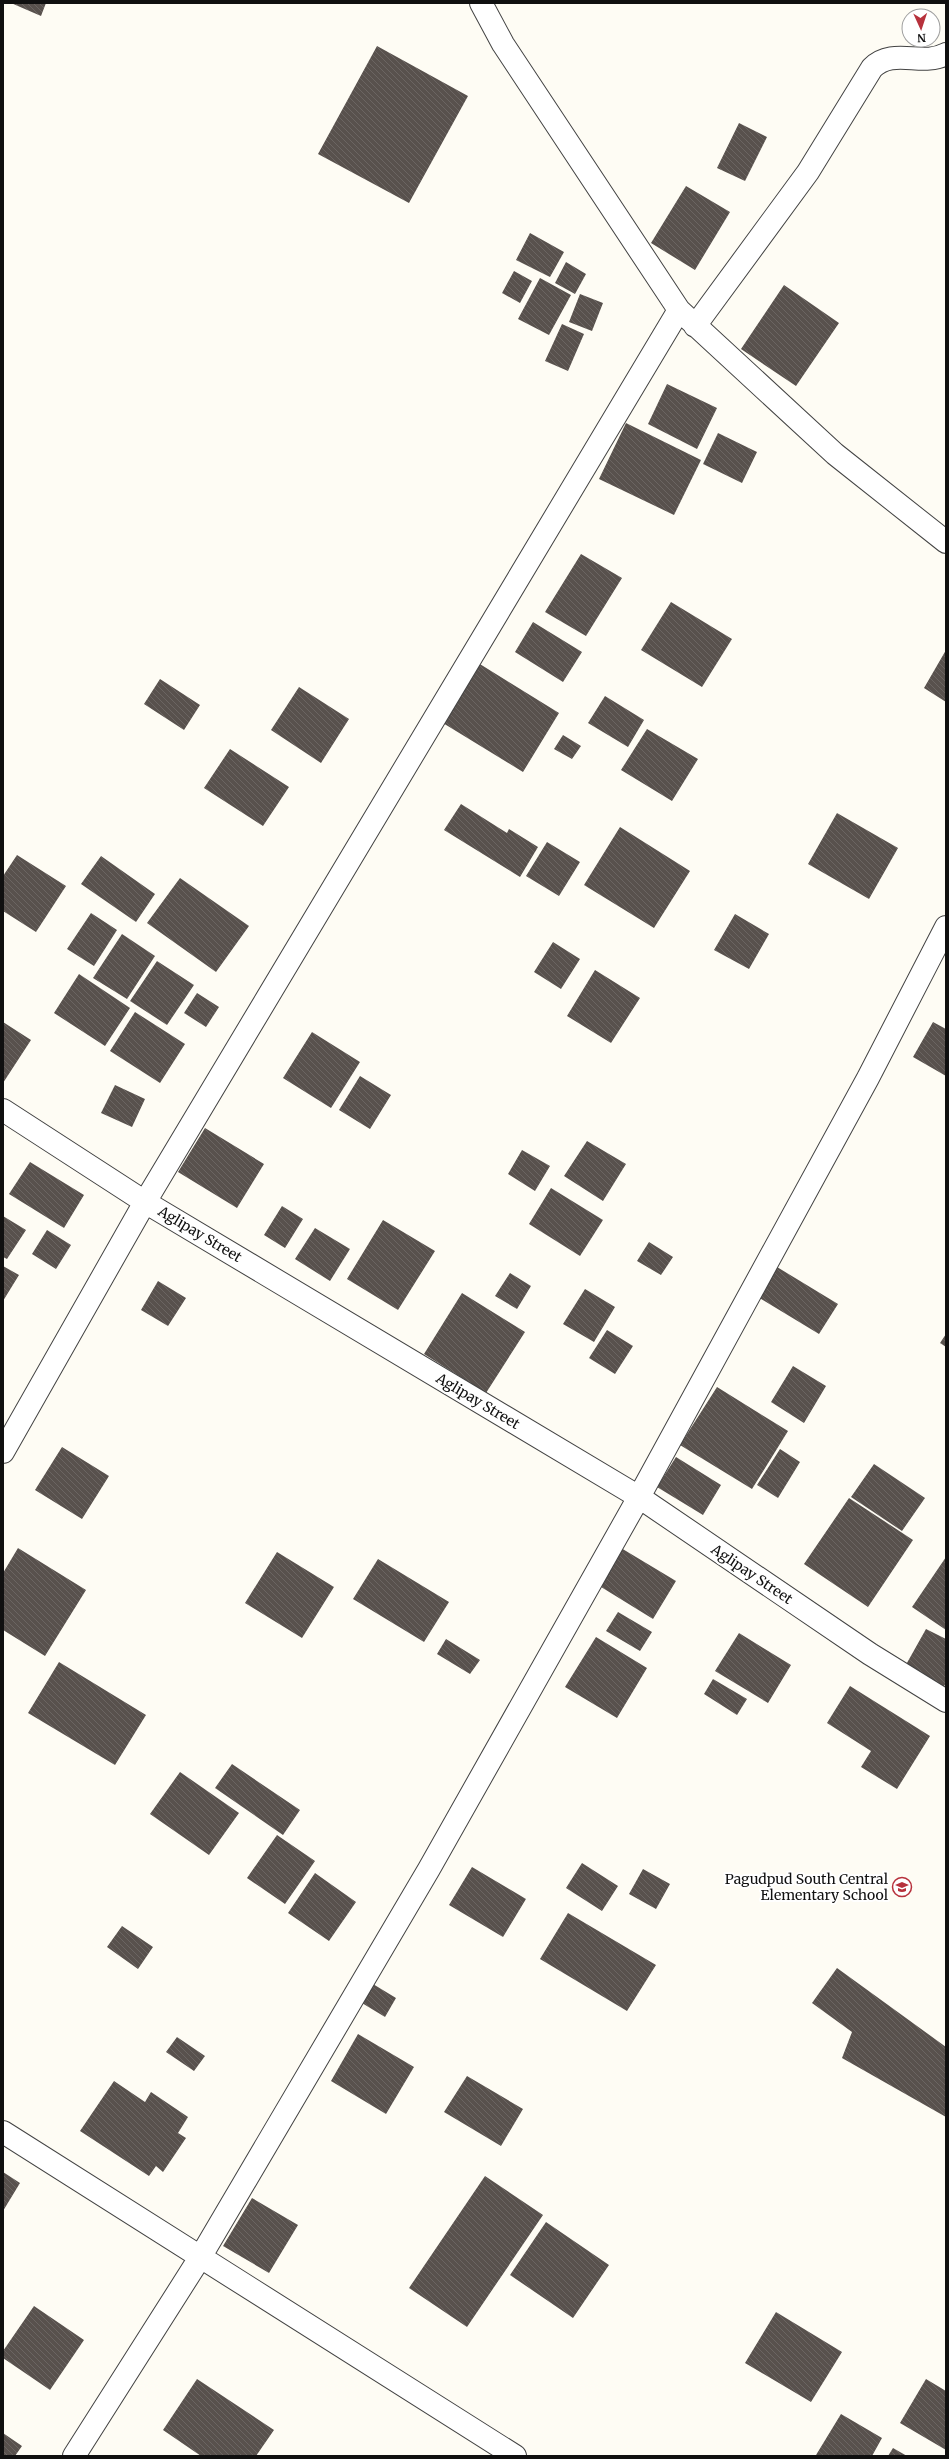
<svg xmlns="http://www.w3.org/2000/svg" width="949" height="2459" viewBox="0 0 949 2459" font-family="Merriweather,serif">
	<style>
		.building { fill: url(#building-back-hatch) }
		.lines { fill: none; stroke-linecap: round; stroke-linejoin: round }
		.minor-casing { stroke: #434343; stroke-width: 24 }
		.minor { stroke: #fff; stroke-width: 22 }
		.labels { text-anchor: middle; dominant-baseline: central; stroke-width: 4; stroke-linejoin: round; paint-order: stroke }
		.street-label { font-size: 14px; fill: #101010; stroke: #fff }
		.poi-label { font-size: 14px; fill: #101010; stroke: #fff; text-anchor: end }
	</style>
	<defs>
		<pattern id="building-back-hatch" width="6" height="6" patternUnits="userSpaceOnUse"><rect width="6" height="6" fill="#58514d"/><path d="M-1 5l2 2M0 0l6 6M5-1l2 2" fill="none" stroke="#6b6562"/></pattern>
	</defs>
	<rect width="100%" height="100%" fill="#fefcf4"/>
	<path class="building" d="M11,3H46L41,16Z
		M377,46L468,96L409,203L318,154Z
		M739,123L767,137L745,181L717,168Z
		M686,186L730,212L695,270L651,243Z
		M530,233L564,252L550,277L516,260Z
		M566,262L586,274L575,294L555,283Z
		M514,271L532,281L520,303L502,293Z
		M540,278L571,295L549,335L518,319Z
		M784,285L839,323L796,386L741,349Z
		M580,294L603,303L592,331L569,322Z
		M562,324L584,334L568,371L545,361Z
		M667,384L717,408L697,449L648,424Z
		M626,423L701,460L674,515L599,479Z
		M718,433L757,452L742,483L703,464Z
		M581,554L622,578L586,636L545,612Z
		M671,602L732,639L702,687L641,650Z
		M533,622L582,652L563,682L515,652Z
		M946,650V702L924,688Z
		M475,661L559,713L523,772L438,720Z
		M160,679L200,705L184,730L144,704Z
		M299,687L349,719L321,763L271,730Z
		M605,696L644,720L628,747L588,723Z
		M647,729L698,759L672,801L621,770Z
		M563,735L581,746L572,759L554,749Z
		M230,749L289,787L263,826L204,788Z
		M461,804L507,833L509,829L538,847L520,877L444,830Z
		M837,813L898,848L869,899L808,864Z
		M620,827L690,871L654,928L584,885Z
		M547,842L580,862L559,896L526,876Z
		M17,855L66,886L36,932L3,911V876Z
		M101,856L155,894L136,922L81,884Z
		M180,878L249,926L216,972L147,923Z
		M91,913L117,930L94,966L67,949Z
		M735,914L769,934L749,969L714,950Z
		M122,934L155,956L127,999L93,978Z
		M553,942L580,959L561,989L534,972Z
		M157,961L194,985L167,1025L130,1001Z
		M595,970L640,998L611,1043L567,1016Z
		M79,974L130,1008L105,1046L54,1013Z
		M197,993L219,1007L206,1027L184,1013Z
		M135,1012L185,1044L160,1083L110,1051Z
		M3,1022L31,1040L3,1083Z
		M933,1022L946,1029V1076L913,1057Z
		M312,1032L360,1062L331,1108L283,1078Z
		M360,1076L391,1095L370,1129L339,1110Z
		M115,1085L145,1099L132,1127L101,1113Z
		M205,1128L264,1164L237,1208L178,1172Z
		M587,1141L626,1164L603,1201L564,1176Z
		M522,1150L550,1166L535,1191L508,1174Z
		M30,1162L84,1195L64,1228L9,1194Z
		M551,1188L603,1220L580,1256L529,1224Z
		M282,1206L303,1219L285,1248L264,1235Z
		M3,1216L26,1230L7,1259L3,1257Z
		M383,1220L435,1251L398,1310L347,1279Z
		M315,1228L350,1249L330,1281L295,1259Z
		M47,1230L71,1245L56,1269L32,1254Z
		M649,1242L673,1257L661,1275L637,1261Z
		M3,1266L19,1275L3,1301Z
		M777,1267L838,1304L819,1334L758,1297Z
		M510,1273L531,1286L517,1309L495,1296Z
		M158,1281L186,1298L168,1326L141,1310Z
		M585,1289L615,1307L594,1342L563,1324Z
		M462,1293L525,1332L486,1393L424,1354Z
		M607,1330L633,1346L615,1374L589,1358Z
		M946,1334V1347L940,1343Z
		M793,1366L826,1386L804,1423L771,1402Z
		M717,1387L788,1431L752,1489L680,1445Z
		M62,1447L109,1476L82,1519L35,1490Z
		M780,1449L800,1462L778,1498L757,1485Z
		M676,1457L721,1485L703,1515L657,1487Z
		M874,1464L925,1498L902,1531L851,1497Z
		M849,1498L913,1540L868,1607L804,1564Z
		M616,1545L676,1581L653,1619L593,1582Z
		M18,1548L86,1590L45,1656L3,1630V1573Z
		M277,1552L334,1587L302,1638L245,1603Z
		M946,1557V1630L912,1607Z
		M378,1559L449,1602L424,1642L353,1599Z
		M618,1612L652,1632L640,1651L606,1631Z
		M926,1629L946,1639V1683L941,1691L903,1670Z
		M739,1633L791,1665L768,1703L715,1671Z
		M596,1637L647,1668L617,1718L565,1687Z
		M446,1639L480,1660L470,1674L437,1654Z
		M59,1662L146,1715L115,1765L28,1713Z
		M713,1679L747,1699L737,1715L704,1694Z
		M850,1686L930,1736L897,1789L861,1767L871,1751L827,1723Z
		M232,1764L300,1810L283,1835L215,1788Z
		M180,1772L239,1813L209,1855L150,1814Z
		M277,1835L315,1861L285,1904L247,1878Z
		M582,1863L618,1886L602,1911L566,1888Z
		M472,1867L526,1899L503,1937L449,1905Z
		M643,1869L670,1884L656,1909L629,1894Z
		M315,1873L356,1902L329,1941L288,1913Z
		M568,1913L656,1965L627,2011L540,1959Z
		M122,1926L153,1947L138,1969L107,1947Z
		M837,1968L946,2047V2117L842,2058L852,2032L812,2003Z
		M368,1981L396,1998L385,2017L357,2000Z
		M358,2034L414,2067L386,2114L331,2081Z
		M177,2037L205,2056L194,2071L166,2052Z
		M467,2076L523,2109L501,2146L444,2112Z
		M114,2081L145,2102L151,2092L188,2117L178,2133L186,2138L163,2172L156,2166L149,2176L80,2131Z
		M3,2172L20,2183L3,2211Z
		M485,2176L543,2215L467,2327L409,2288Z
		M252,2198L298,2225L269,2273L223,2246Z
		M546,2222L609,2265L573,2318L510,2275Z
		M34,2306L84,2340L50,2390L3,2358V2351Z
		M776,2312L842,2352L811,2402L745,2363Z
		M197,2379L274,2430L256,2456H201L163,2430Z
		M926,2379L946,2391V2450L900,2423Z
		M841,2414L882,2438L872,2456L816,2455Z
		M3,2433L22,2446L15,2456H3Z
		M893,2448L907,2456H888Z"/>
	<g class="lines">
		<defs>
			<path id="minor" d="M481,3L503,44L679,310L835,454L946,542
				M695,326L808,172L872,68C893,47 922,67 946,54
				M3,1110L145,1202L639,1497L870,1654L946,1701
				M3,1452L145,1202L679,310
				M3,2132L515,2456
				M74,2456L201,2256L429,1869L639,1497L868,1078L946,927"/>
		</defs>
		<use href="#minor" class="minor-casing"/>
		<use href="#minor" class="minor"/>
	</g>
	<defs>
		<symbol id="school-ring" viewBox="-11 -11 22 22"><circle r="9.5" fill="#fff" stroke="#b7313c" stroke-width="1.5"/><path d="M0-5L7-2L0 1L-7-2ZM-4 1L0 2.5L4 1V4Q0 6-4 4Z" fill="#b7313c"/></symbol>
	</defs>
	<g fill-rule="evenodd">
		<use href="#school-ring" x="891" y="1876" width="22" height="22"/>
	</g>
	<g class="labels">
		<g class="street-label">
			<text transform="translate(200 1234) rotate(31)">Aglipay Street</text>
			<text transform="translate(478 1401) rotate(31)">Aglipay Street</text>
			<text transform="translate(752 1574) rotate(34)">Aglipay Street</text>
		</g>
		<g class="poi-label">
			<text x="888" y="1879">Pagudpud South Central<tspan x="888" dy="16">Elementary School</tspan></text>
		</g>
	</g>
	<rect width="949" height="2459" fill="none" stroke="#101010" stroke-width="8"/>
	<g transform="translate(921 28) rotate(177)"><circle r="19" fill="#ffffff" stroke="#9f9f9f"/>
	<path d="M0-3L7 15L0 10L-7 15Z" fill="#b7313c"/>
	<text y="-6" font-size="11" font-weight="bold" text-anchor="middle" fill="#101010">N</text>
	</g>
</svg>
